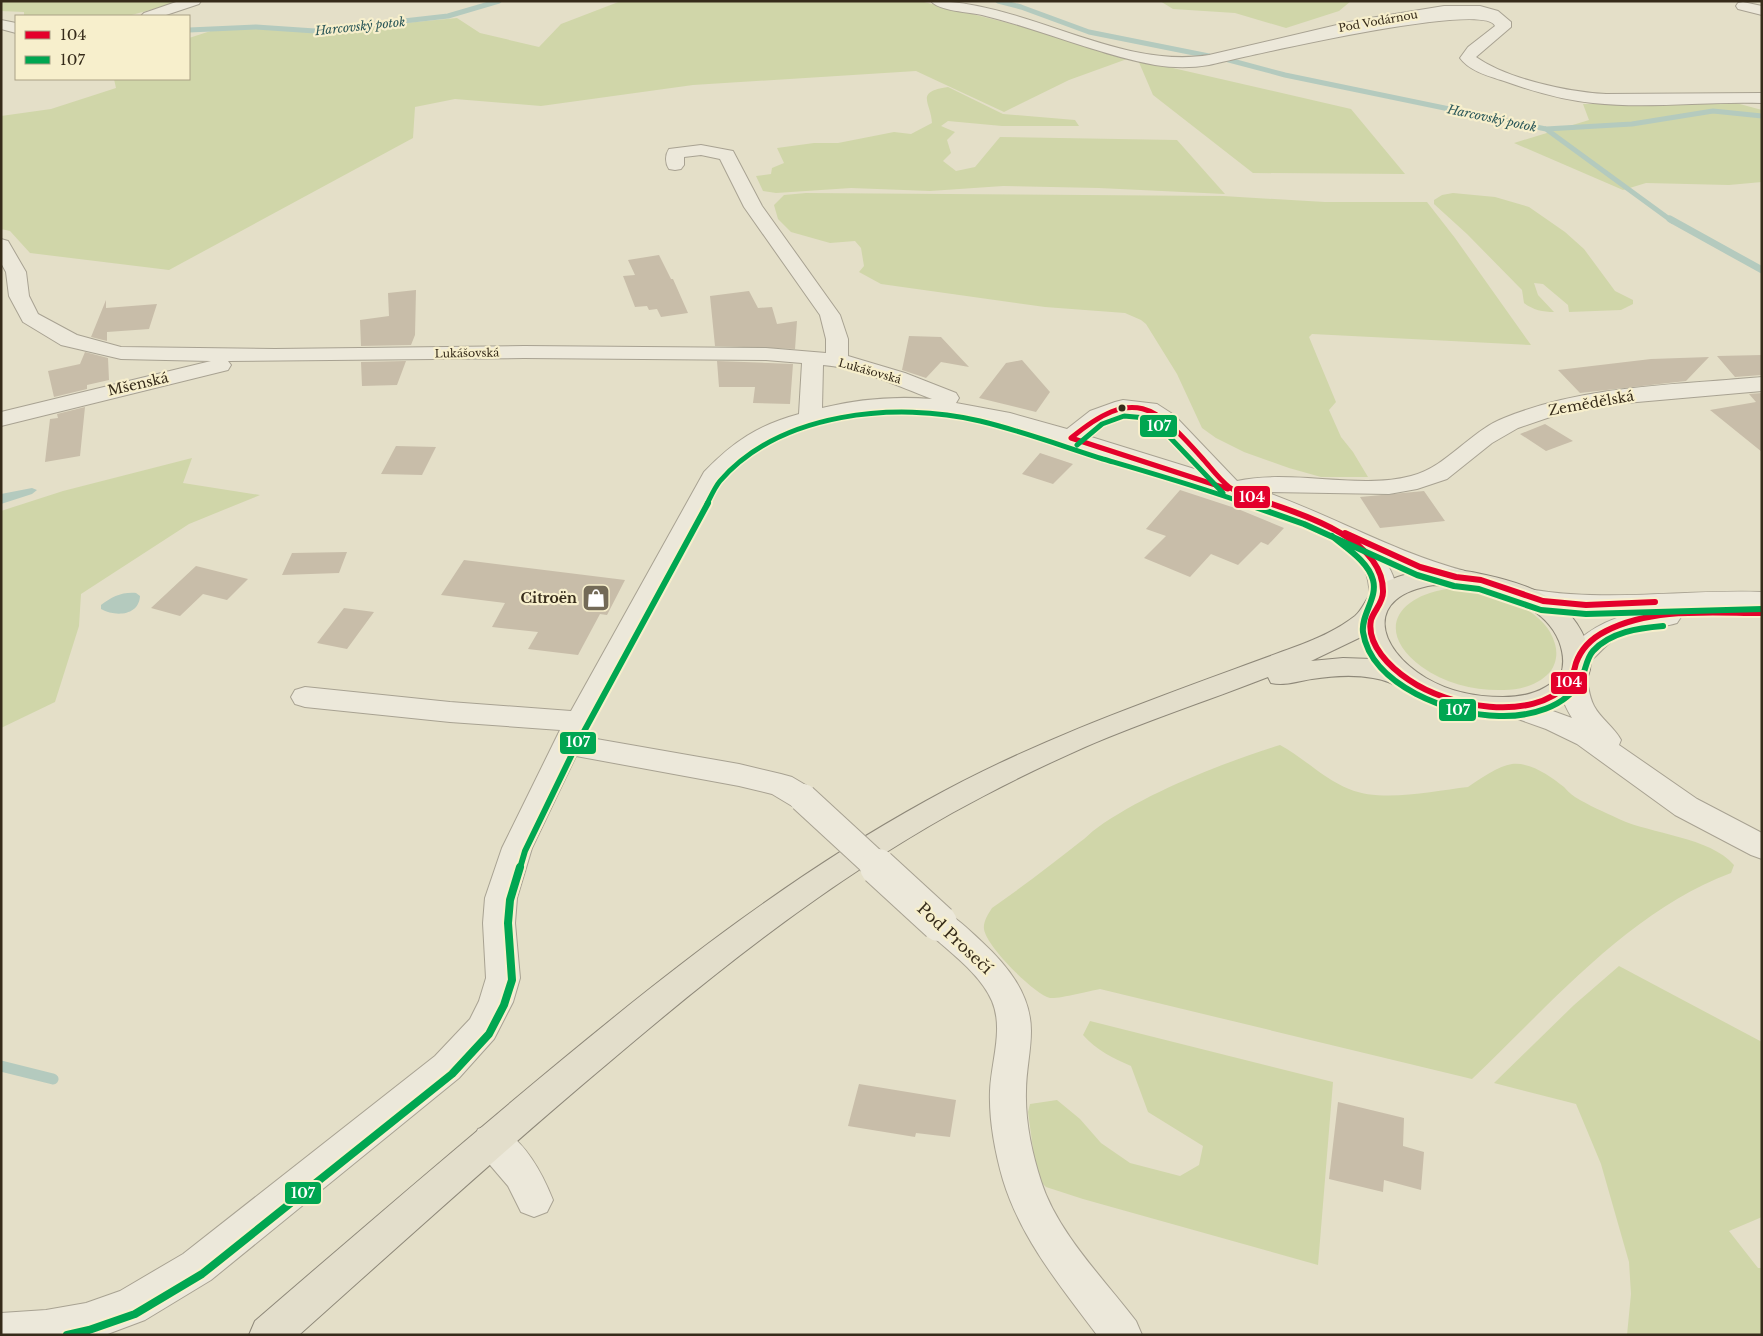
<svg xmlns="http://www.w3.org/2000/svg" width="1763" height="1336" viewBox="0 0 1763 1336" font-family="'Libre Baskerville',serif">
	<style>
		.green { fill: #d0d6a9 }
		.water { fill: #b4cabe }
		.lines { fill: none; stroke-linecap: round; stroke-linejoin: round }
		.stream-far2 { stroke: #b4cabe; stroke-width: 5 }
		.stream-far1 { stroke: #b4cabe; stroke-width: 7 }
		.stream { stroke: #b4cabe; stroke-width: 11 }
		.building { fill: #c8bda9 }
		.minor-casing { stroke: #a8a292; stroke-width: 2 }
		.major-casing { stroke: #8e8879; stroke-width: 2 }
		.minor { fill: #ece8da; fill-rule: evenodd }
		.major { fill: #e3decb; fill-rule: evenodd }
		.minor-bridge-far1-casing { stroke: #a8a292; stroke-width: 30; stroke-linecap: butt }
		.minor-bridge-casing { stroke: #a8a292; stroke-width: 38; stroke-linecap: butt }
		.minor-bridge-far1 { stroke: #ece8da; stroke-width: 28 }
		.minor-bridge { stroke: #ece8da; stroke-width: 36 }
		.bus-1-far1-casing { stroke: #f7efcc; stroke-width: 8 }
		.bus-1-casing { stroke: #f7efcc; stroke-width: 10 }
		.bus-2-far2-casing { stroke: #f7efcc; stroke-width: 8 }
		.bus-2-far1-casing { stroke: #f7efcc; stroke-width: 10 }
		.bus-2-casing { stroke: #f7efcc; stroke-width: 12 }
		.bus-1-far1 { stroke: #e4002b; stroke-width: 5 }
		.bus-1 { stroke: #e4002b; stroke-width: 6 }
		.bus-2-far2 { stroke: #00a651; stroke-width: 5 }
		.bus-2-far1 { stroke: #00a651; stroke-width: 6 }
		.bus-2 { stroke: #00a651; stroke-width: 8 }
		.bus-dot { fill: #362b1a; stroke: #f7efcc; stroke-width: 2 }
		.labels { text-anchor: middle; dominant-baseline: central; stroke-width: 4.5; stroke-linejoin: round; paint-order: stroke }
		.far-street-label { font-size: 11px; fill: #362b1a; stroke: #f7efcc }
		.far-water-label { font-size: 12px; font-style: italic; fill: #285557; stroke: #f7efcc }
		.street-label { font-size: 14px; fill: #362b1a; stroke: #f7efcc }
		.poi-label { font-size: 14px; font-weight: bold; fill: #362b1a; stroke: #f7efcc; text-anchor: end }
		.near-street-label { font-size: 16px; fill: #362b1a; stroke: #f7efcc }
		.line-badge { stroke: #f7efcc; stroke-width: 2 }
		.badge-label { font-size: 14px; text-anchor: middle; font-weight: bold; fill: #fff }
	</style>
	<rect width="100%" height="100%" fill="#e4dfc8"/>
	<path class="green" d="M1,1H183L128,16H24V12L1,11Z
		M621,1H920L1032,29L1127,59L1069,80L1004,112L916,71L693,85L541,106L455,99L415,107L413,138L169,270L30,253L10,231L1,229V116L51,109L116,88L114,79H189V38L223,27L333,30L457,18L480,33L539,47L561,24Z
		M1160,1H1351L1339,11L1286,28L1235,13L1173,9Z
		M1138,60L1351,109L1405,174L1253,173L1153,95Z
		M948,87L1003,114L1075,120L1079,126H1002L948,121L941,126L955,132L947,140L951,153L943,161L956,171L975,167L1000,137L1177,140L1225,194L1099,188L1003,186L930,191L851,188L776,193L763,191L756,176L771,174L772,168L784,163L777,148L814,143H838L894,132L911,134L932,123C931,102 914,92 948,87Z
		M1721,99L1762,110V182L1729,185L1646,183L1623,190L1514,143L1589,120L1583,104H1623Z
		M806,193L1223,196L1325,202H1427L1455,238L1531,345L1312,334L1309,337L1336,402L1329,410L1341,437L1353,452L1368,477H1321L1289,468L1244,452L1216,438L1202,428L1177,374L1146,324L1141,320L1125,313L1045,307L881,284L859,272L864,266L861,248L855,241L830,243L791,232L778,219L774,205L784,195Z
		M1453,193L1495,197L1529,207L1565,232L1584,249L1615,291L1633,300V304L1621,310L1569,312L1568,305L1543,284L1534,283L1538,295L1554,312C1543,312 1533,310 1524,303L1522,290L1467,234L1434,204V200L1442,195Z
		M192,458L183,483L260,495L189,524L81,594L79,626L55,702L1,728V511L63,491Z
		M1447,589C1483,590 1544,603 1555,644C1558,654 1556,665 1549,673C1538,685 1520,690 1504,690C1476,691 1445,684 1422,667C1375,632 1396,597 1447,589Z
		M1280,745C1304,758 1324,779 1349,789C1382,803 1433,791 1468,787C1480,779 1498,766 1512,764C1531,762 1550,776 1564,787C1567,790 1570,794 1575,797C1588,805 1604,812 1619,819C1651,834 1710,837 1734,865L1731,873C1630,910 1549,1006 1472,1079L1100,989C1089,991 1059,999 1050,998C1034,994 986,946 984,929C983,922 988,914 992,908C1022,887 1051,865 1080,842C1086,838 1091,832 1097,828C1147,792 1223,763 1280,745Z
		M1619,966L1762,1042V1217L1729,1231L1758,1268H1762V1335H1627L1631,1294L1629,1262L1601,1164L1576,1104L1494,1083L1574,1005Z
		M1090,1021L1333,1082L1318,1265L1083,1199L1046,1187L1037,1178L1028,1112L1030,1104L1057,1100L1080,1119L1101,1143L1130,1163L1180,1176L1199,1165L1203,1146L1148,1112L1131,1066C1113,1058 1096,1050 1083,1035Z"/>
	<path class="water" d="M32,488L37,490L32,494L1,504V494Z
		M136,593L140,596C139,616 115,617 101,609V605C112,597 121,592 136,593Z"/>
	<g class="lines">
		<path class="stream-far2" d="M998,1L1021,7L1089,32L1209,56
			M189,30L256,27L315,31L448,16L499,1
			M1225,59L1285,75L1546,129L1632,124L1713,111L1762,116
			M1546,129L1672,221"/>
		<path class="stream-far1" d="M1670,219L1762,270"/>
		<path class="stream" d="M1,1066L53,1079"/>
	</g>
	<path class="building" d="M659,255L671,279H673L688,313L661,317L657,309L649,310L647,306L635,307L623,276L635,275L628,260Z
		M416,290L415,335L411,345L361,346L360,320L389,316L388,293Z
		M749,291L758,308L772,307L777,324L797,321L795,349L715,346L710,296Z
		M106,300V308L157,304L149,329L107,332V341L91,337Z
		M909,336L941,337L969,367L941,362L926,378L902,370Z
		M85,352L108,358L109,380L87,385V389L54,397L48,371L80,364Z
		M1762,355V375L1735,377L1717,356Z
		M1709,357L1686,381L1580,393L1558,370L1651,359Z
		M1022,360L1050,392L1036,412L979,398L1006,363Z
		M406,361L397,385L362,386L361,362Z
		M717,361L793,364L790,404L753,403L755,387H719Z
		M1762,393V452L1710,410L1756,402L1749,394Z
		M85,407L80,456L45,462L50,419L58,418L57,414Z
		M1545,424L1573,441L1546,451L1520,434Z
		M396,446L436,447L422,475L381,474Z
		M1040,453L1073,464L1053,484L1022,474Z
		M1180,490L1238,509L1284,528L1268,545L1261,542L1238,565L1211,554L1190,577L1144,558L1166,536L1146,529Z
		M1424,491L1445,521L1380,528L1360,497Z
		M347,552L339,573L282,575L292,553Z
		M464,560L625,580L607,615L600,614L578,655L528,649L538,632L492,627L505,603L441,595Z
		M196,566L248,579L227,600L203,594L180,616L151,608Z
		M344,608L374,612L347,649L317,643Z
		M859,1084L956,1100L950,1137L916,1133L915,1137L848,1126Z
		M1338,1102L1404,1118L1403,1146L1424,1152L1421,1190L1384,1180L1383,1192L1329,1179Z"/>
	<g class="lines">
		<defs>
			<path id="minor" d="M179,1H201L199,4L163,16H141L144,13Z
				M931,1C1025,1 1118,70 1209,55L1358,20L1444,6H1480L1498,11L1511,22V27L1476,57C1507,79 1568,92 1606,94L1762,93V103C1706,101 1649,109 1593,103C1563,100 1535,92 1507,82C1492,77 1470,72 1460,58L1468,47L1495,26C1485,0 1244,57 1209,65C1191,68 1174,68 1155,65C1096,54 1040,29 982,15C970,12 938,11 931,1Z
				M1743,2L1762,6V15L1738,9L1736,6L1738,3Z
				M1,20L16,23V33L1,29Z
				M701,145L733,151L762,206L840,315L848,339V356L905,373L956,393L959,398L956,403L1010,413L1067,429L1090,411L1115,402L1123,400L1157,404L1174,415L1237,481C1292,469 1358,490 1411,476C1447,467 1470,431 1504,418C1585,385 1676,385 1762,377V391L1603,405L1556,415L1518,428L1492,443L1447,479L1417,489L1389,494L1266,492C1333,516 1396,553 1465,571L1469,577L1465,583C1444,588 1405,570 1385,561C1393,573 1401,590 1392,603L1383,605L1374,603C1367,593 1371,580 1364,569C1358,560 1344,552 1342,542L1337,539L1300,522L1234,498L1006,426C925,408 832,400 759,447C745,456 734,468 722,480L585,737L739,764L781,774L792,777L814,790L818,798L814,806L803,809L792,806L772,794L739,786L576,756L532,848L517,898L515,923L520,978L513,1002L494,1039L459,1078L211,1280L145,1320L105,1335H1V1313L46,1310L86,1303L120,1291L183,1254L435,1056L470,1019L479,1001L486,978L483,923L485,898L502,848L560,730L450,722L305,707L295,704L291,697L295,690L305,687L450,702L571,711L704,472C733,442 758,425 799,414L802,363L766,360L524,358L228,361L231,365L228,370L1,426V412L211,361L121,359L61,345L23,322L9,296L6,272L1,263V239L8,241L26,272L29,296L38,314L77,335L121,347L275,349L524,346L766,348L826,353V339L820,315L744,207L720,159L701,155L684,157V165L681,169L675,170L669,169C665,163 665,155 669,149ZM823,365C860,368 898,386 932,399C895,396 858,399 822,408ZM1125,414L1143,415L1158,425L1201,471L1088,436L1106,421Z
				M1529,589C1607,603 1684,589 1762,592V608L1733,607L1673,610L1677,611L1681,617L1677,623C1657,629 1636,627 1617,638C1597,649 1592,671 1568,664L1564,658C1581,631 1608,619 1638,612C1598,614 1559,613 1520,603L1516,597L1520,591Z
				M1573,669L1583,671C1589,682 1588,695 1594,706C1601,719 1614,727 1621,740L1619,745L1697,799L1762,833V859L1751,855L1675,815L1577,744L1546,729L1504,714L1500,707L1504,700L1514,697L1572,718C1564,704 1554,686 1563,671Z
				M939,910C956,916 968,929 981,941C1007,965 1031,994 1031,1031C1031,1051 1026,1071 1026,1091C1025,1121 1032,1153 1041,1181C1057,1232 1104,1279 1136,1321L1142,1335H1097C1061,1287 1021,1239 1003,1180C995,1152 989,1120 990,1091C991,1062 1004,1029 992,1001C980,973 949,952 928,932L923,923L928,914Z
				M491,1124C522,1135 541,1170 553,1200L547,1212L534,1217L521,1212L508,1186L478,1151L473,1140L478,1129Z"/>
			<path id="major" d="M1429,570C1447,567 1468,571 1486,575C1513,581 1544,590 1565,610C1574,618 1581,629 1586,641C1610,698 1536,718 1494,717C1470,716 1443,709 1421,699C1404,691 1391,680 1373,678C1352,674 1332,676 1312,679C1298,681 1285,686 1271,683L1268,677C1207,701 1145,721 1085,747C1040,767 995,789 952,813C827,883 715,972 607,1064C502,1152 401,1244 299,1335H249L255,1321C357,1233 459,1145 563,1059C678,964 795,873 926,801C1042,736 1168,694 1292,648C1314,640 1336,631 1355,616C1362,610 1365,601 1371,593C1385,578 1409,573 1429,570ZM1434,585C1475,586 1541,597 1559,641C1563,652 1565,662 1561,674C1546,692 1525,697 1503,697C1476,697 1450,692 1426,678C1376,648 1363,596 1434,585ZM1361,637L1372,659L1343,658L1311,661Z"/>
		</defs>
		<use href="#minor" class="minor-casing"/>
		<use href="#major" class="major-casing"/>
		<use href="#minor" class="minor"/>
		<use href="#major" class="major"/>
		<defs>
			<path id="minor-bridge-far1" d="M803,798L879,868"/>
			<path id="minor-bridge" d="M878,867L939,923"/>
		</defs>
		<use href="#minor-bridge-far1" class="minor-bridge-far1-casing"/>
		<use href="#minor-bridge" class="minor-bridge-casing"/>
		<use href="#minor-bridge-far1" class="minor-bridge-far1"/>
		<use href="#minor-bridge" class="minor-bridge"/>
		<defs>
			<path id="bus-1-far1" d="M1071,438C1134,386 1155,405 1203,459C1211,468 1220,480 1229,487C1241,496 1258,499 1272,504
				M1071,438L1228,489"/>
			<path id="bus-1" d="M1269,503C1308,516 1384,541 1383,592C1383,603 1374,610 1371,620C1366,645 1391,668 1409,680C1448,707 1532,723 1568,684C1573,678 1574,670 1576,663C1581,649 1592,638 1606,631C1653,607 1711,613 1762,613
				M1345,533L1420,567L1456,577L1481,580L1543,601L1586,605L1655,602"/>
			<path id="bus-2-far2" d="M1077,445L1102,424L1124,416L1146,418L1160,427L1223,493
				M707,504C711,496 715,487 720,481C780,412 896,401 980,421C1022,431 1062,446 1103,459C1151,473 1200,487 1247,504"/>
			<path id="bus-2-far1" d="M1244,503L1304,524L1417,575L1454,586L1479,589L1541,610L1586,614L1762,609
				M1332,536C1346,548 1368,561 1373,580C1378,598 1361,614 1363,632C1371,686 1451,715 1499,716C1528,717 1567,708 1581,679C1586,670 1586,659 1593,651C1610,632 1639,628 1663,626
				M520,868L525,851L575,748L708,503"/>
			<path id="bus-2" d="M67,1335L89,1330L135,1314L202,1274L452,1074L489,1034L504,1005L512,980L508,923L510,900L520,867"/>
		</defs>
		<use href="#bus-1-far1" class="bus-1-far1-casing"/>
		<use href="#bus-1" class="bus-1-casing"/>
		<use href="#bus-2-far2" class="bus-2-far2-casing"/>
		<use href="#bus-2-far1" class="bus-2-far1-casing"/>
		<use href="#bus-2" class="bus-2-casing"/>
		<use href="#bus-1-far1" class="bus-1-far1"/>
		<use href="#bus-1" class="bus-1"/>
		<use href="#bus-2-far2" class="bus-2-far2"/>
		<use href="#bus-2-far1" class="bus-2-far1"/>
		<use href="#bus-2" class="bus-2"/>
	</g>
	<defs>
		<symbol id="shop-square" viewBox="-11 -11 22 22"><rect x="-9" y="-9" width="18" height="18" rx="4" fill="#736a57" stroke="#f7efcc"/><path d="M-5-2.5h2.3a2.7 3.5 0 0 1 5.4 0H5L5.5 6h-11ZM-1.5-2.5h3a1.5 2.3 0 0 0-3 0Z" fill="#fff"/></symbol>
	</defs>
	<g fill-rule="evenodd">
		<use href="#shop-square" x="580" y="582" width="32" height="32"/>
	</g>
	<circle class="bus-dot" cx="1122" cy="408" r="4.5"/>
	<g class="labels">
		<g class="far-street-label">
			<text transform="translate(1378 21) rotate(-10)">Pod Vodárnou</text>
			<text transform="translate(467 353) rotate(-1)">Lukášovská</text>
			<text transform="translate(870 371) rotate(16)">Lukášovská</text>
		</g>
		<g class="far-water-label">
			<text transform="translate(360 26) rotate(-6)">Harcovský potok</text>
			<text transform="translate(1492 118) rotate(12)">Harcovský potok</text>
		</g>
		<g class="street-label">
			<text transform="translate(138 384) rotate(-13)">Mšenská</text>
			<text transform="translate(1591 403) rotate(-10)">Zemědělská</text>
		</g>
		<g class="poi-label">
			<text x="577" y="598">Citroën</text>
		</g>
		<g class="near-street-label">
			<text transform="translate(955 938) rotate(43)">Pod Prosečí</text>
		</g>
	</g>
	<g class="line-badge">
		<rect x="1139" y="414" width="39" height="24" rx="5" fill="#00a651"/>
		<rect x="1233" y="485" width="38" height="24" rx="5" fill="#e4002b"/>
		<rect x="1550" y="671" width="38" height="24" rx="5" fill="#e4002b"/>
		<rect x="1438" y="698" width="39" height="24" rx="5" fill="#00a651"/>
		<rect x="559" y="731" width="38" height="24" rx="5" fill="#00a651"/>
		<rect x="284" y="1181" width="38" height="24" rx="5" fill="#00a651"/>
	</g>
	<g class="badge-label">
		<text x="1159" y="431">107</text>
		<text x="1252" y="502">104</text>
		<text x="1569" y="687">104</text>
		<text x="1458" y="715">107</text>
		<text x="578" y="747">107</text>
		<text x="303" y="1198">107</text>
	</g>
	<rect width="1763" height="1336" fill="none" stroke="#362b1a" stroke-width="5"/>
	<rect x="15" y="15" width="175" height="65" fill="#f7efcc" stroke="#aaa185"/>
	<rect x="25" y="31" width="25" height="8" fill="#e4002b" stroke="#aaa185"/>
	<text x="60" y="40" font-size="15" fill="#362b1a">104</text>
	<rect x="25" y="56" width="25" height="8" fill="#00a651" stroke="#aaa185"/>
	<text x="60" y="65" font-size="15" fill="#362b1a">107</text>
</svg>
